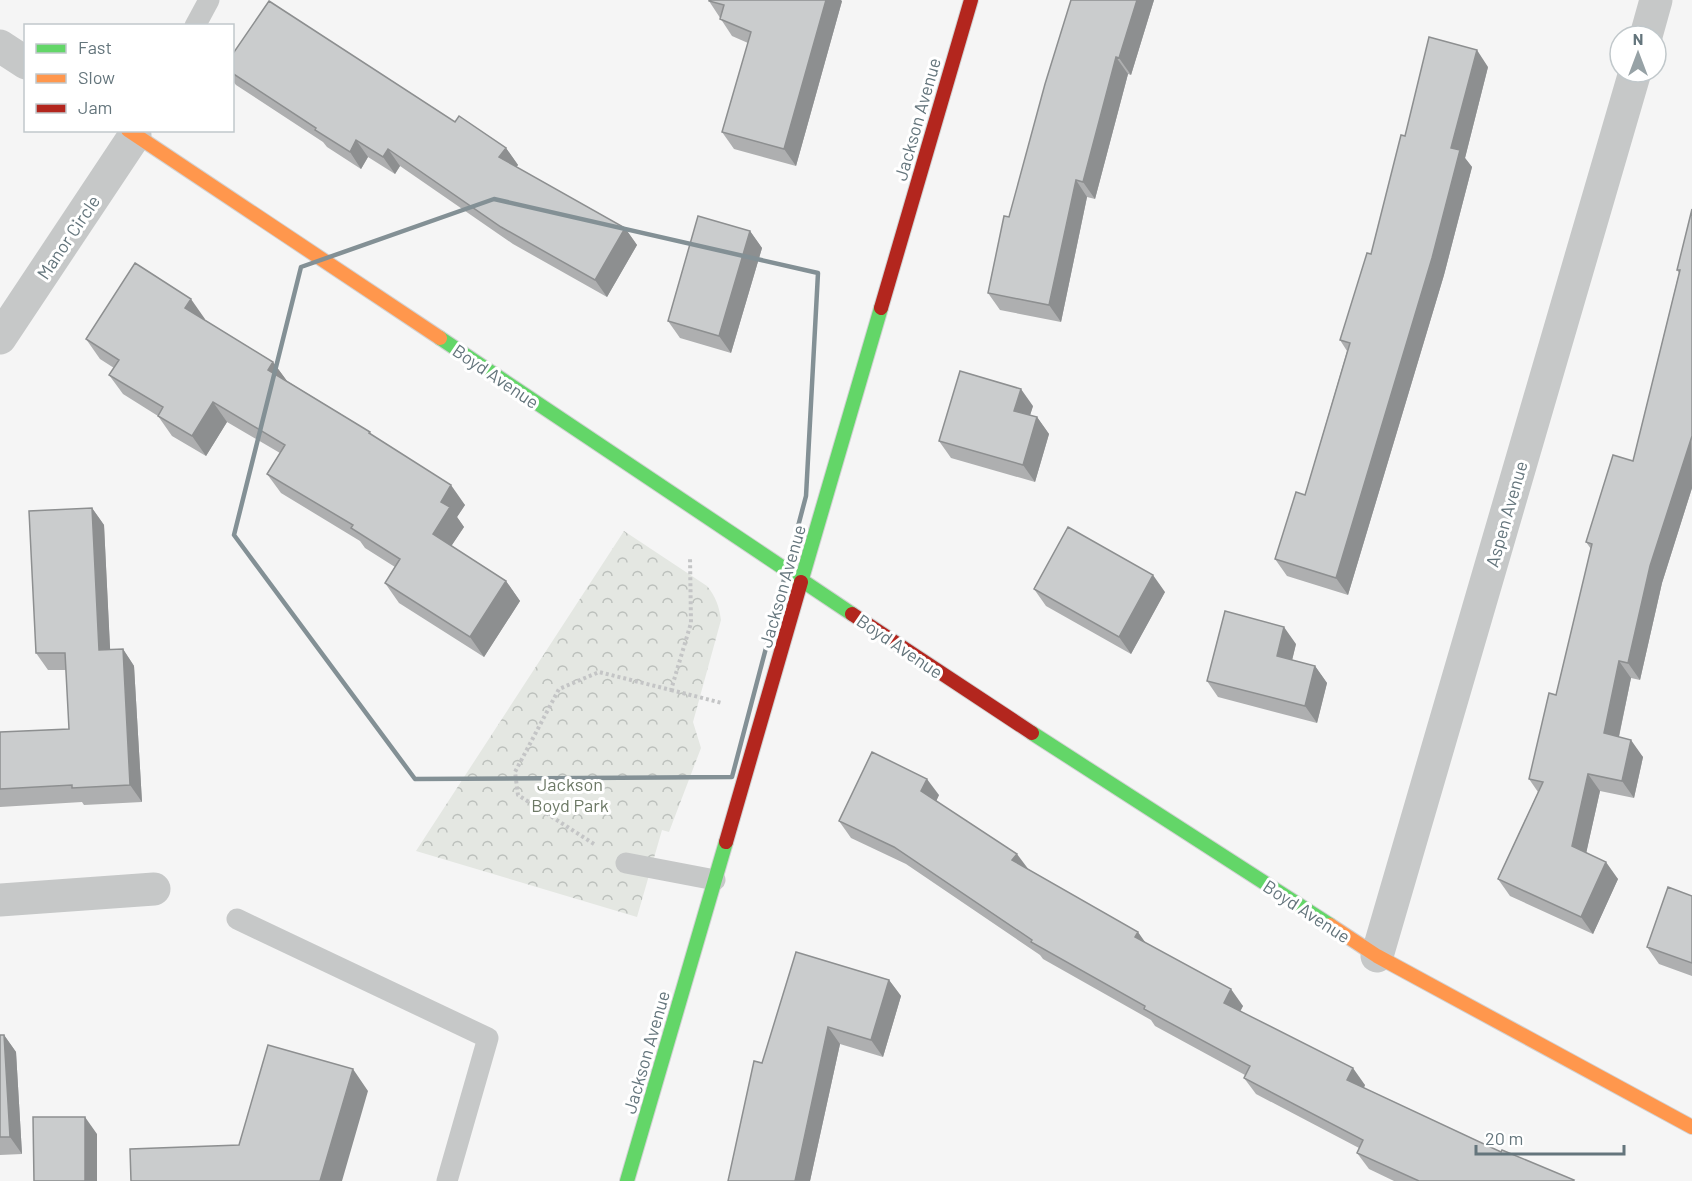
<svg xmlns="http://www.w3.org/2000/svg" width="1692" height="1181" viewBox="0 0 1692 1181" font-family="Barlow,sans-serif">
	<style>
		.forest { fill: url(#forest-crowns) }
		.lines { fill: none; stroke-linecap: round; stroke-linejoin: round }
		.fast-casing { stroke: #d1d2d3; stroke-width: 16 }
		.slow-casing { stroke: #d1d2d3; stroke-width: 16 }
		.jam-casing { stroke: #d1d2d3; stroke-width: 16 }
		.path { stroke: #c4c5c6; stroke-width: 4; stroke-dasharray: 3 3; stroke-linecap: butt }
		.lane { stroke: #c6c8c8; stroke-width: 21 }
		.street { stroke: #c6c8c8; stroke-width: 33 }
		.fast { stroke: #63d668; stroke-width: 14 }
		.slow { stroke: #ff974d; stroke-width: 14 }
		.jam { stroke: #b3261e; stroke-width: 14 }
		.wall { fill: #aeafb0 }
		.shaded-wall { fill: #8d8f90 }
		.building { fill: #cacccd; stroke: #8d8f90; stroke-width: 1.5 }
		.marked { fill: none; stroke: #839095; stroke-width: 4.5; stroke-linejoin: round }
		.labels { text-anchor: middle; dominant-baseline: central; stroke-width: 6; stroke-linejoin: round; paint-order: stroke }
		.street-label { font-size: 18px; fill: #64757c; stroke: #fff }
		.park-label { font-size: 18px; fill: #6d7966; stroke: #fff }
	</style>
	<defs>
		<pattern id="forest-crowns" width="20" height="18" patternUnits="userSpaceOnUse" patternTransform="scale(1.5)"><rect width="20" height="18" fill="#e4e7e2"/><path d="M2 6a3 3 0 1 1 6 0M12 15a3 3 0 1 1 6 0" fill="none" stroke="#bcc0bc"/></pattern>
	</defs>
	<rect width="100%" height="100%" fill="#f5f5f5"/>
	<path class="forest" d="M624,531L707,586C716,597 719,606 721,620L693,722L701,748L669,832L662,830L637,917L416,851Z"/>
	<g class="lines">
		<defs>
			<path id="fast" d="M440,338L852,614
				M801,582L881,308
				M1032,733L1330,925
				M627,1181L726,842"/>
			<path id="slow" d="M128,130L440,338
				M1330,925L1377,956L1692,1127"/>
			<path id="jam" d="M881,308L971,0
				M852,614L1032,733
				M726,842L801,582"/>
		</defs>
		<use href="#fast" class="fast-casing"/>
		<use href="#slow" class="slow-casing"/>
		<use href="#jam" class="jam-casing"/>
		<path class="path" d="M671,690L722,703
			M594,844L518,795L515,772L559,689L599,672L671,690L691,623L690,557"/>
		<path class="lane" d="M195,26L209,0
			M626,863L715,880
			M237,919L488,1038L447,1181"/>
		<path class="street" d="M1646,36L1656,0
			M0,46L26,63
			M0,338L135,135
			M0,900L154,889
			M1377,956L1635,72"/>
		<use href="#fast" class="fast"/>
		<use href="#slow" class="slow"/>
		<use href="#jam" class="jam"/>
	</g>
	<path class="wall" d="M1071,0H1154L1131,75L1128,74L1095,199L1087,197L1061,322L1000,310L988,293Z
		M709,1H842L796,166L734,149L722,132L748,43L732,36Z
		M232,55L455,122L506,148L518,165L516,167L625,228L637,245L607,297L513,244L400,166L395,174L368,157L361,169L327,147L323,142L236,85L232,80Z
		M1488,67L1465,158L1472,167L1444,275L1348,595L1287,576L1275,559L1305,495L1347,351L1340,340L1371,254L1405,136Z
		M1692,209V488L1662,583L1640,680L1631,678L1619,737L1643,757L1634,798L1600,791L1586,853L1618,879L1593,934L1510,896L1498,879L1538,792L1529,779L1556,695L1591,549L1586,542L1633,461L1679,273L1677,270Z
		M750,231L762,248L731,353L680,338L668,321Z
		M205,319L204,320L273,362L287,381L370,432L372,435L465,505L457,517L464,527L451,546L506,581L520,601L484,657L399,603L385,583L395,567L365,548L360,541L281,493L267,474L280,453L227,422L206,456L172,436L158,416L123,394L109,375L114,368L100,359L86,339Z
		M1033,406L1030,415L1037,417L1049,434L1035,482L951,458L939,441Z
		M92,508L104,525L110,650L123,649L134,666L142,802L84,805L82,802L0,807V732L69,729L66,670H48L36,653Z
		M1034,589L1165,592L1131,654L1046,606Z
		M1296,644L1292,660L1315,666L1327,683L1317,723L1218,697L1207,681Z
		M939,795L936,801L1028,869L1147,944L1243,1006L1240,1012L1365,1085L1364,1088L1501,1152L1574,1180L1575,1181H1394L1369,1169L1357,1153L1359,1148L1256,1094L1244,1078L1245,1075L1155,1026L1151,1020L1043,959L1040,955L906,864L851,838L839,821Z
		M1692,896V976L1659,964L1647,947Z
		M889,980L901,996L883,1057L840,1044L810,1181H728L762,1063Z
		M0,1035H4L16,1052L22,1154L0,1155Z"/>
	<path class="shaded-wall" d="M826,0H841L842,1L796,166L784,149Z
		M1137,0H1154L1131,75L1119,58Z
		M1477,50L1488,67L1465,158L1472,167L1444,275L1348,595L1336,578L1451,148Z
		M1116,57L1128,74L1095,199L1083,182Z
		M356,140L368,157L361,169L350,152Z
		M506,148L518,165L511,174L499,157Z
		M388,149L400,166L395,174L383,157Z
		M1076,180L1087,197L1061,322L1049,305Z
		M625,228L637,245L607,297L595,280Z
		M750,231L762,248L731,353L719,336Z
		M191,299L205,319L199,328L185,308Z
		M273,362L287,381L268,370Z
		M1021,389L1033,406L1026,428L1014,411Z
		M213,402L227,422L206,456L192,436Z
		M1037,417L1049,434L1035,482L1023,465Z
		M1691,435L1692,488L1662,583L1640,680L1628,663L1650,566Z
		M451,485L465,505L457,517L464,527L446,554L433,534L441,502Z
		M92,508L104,525L111,667L99,650Z
		M1153,575L1165,592L1131,654L1119,637Z
		M506,581L520,601L484,657L470,637Z
		M1284,627L1296,644L1289,673L1277,656Z
		M123,649L134,666L142,802L130,785Z
		M1619,661L1631,678L1616,750L1604,733Z
		M1315,666L1327,683L1317,723L1305,706Z
		M1631,740L1643,757L1634,798L1622,781Z
		M1588,774L1600,791L1584,863L1572,846Z
		M927,779L939,795L933,808L921,791Z
		M1017,854L1029,870L1012,860Z
		M1606,862L1618,879L1593,934L1581,917Z
		M1138,932L1150,949L1135,937Z
		M889,980L901,996L883,1057L871,1040Z
		M1231,989L1243,1006L1235,1020L1224,1003Z
		M828,1027L840,1044L810,1181H795Z
		M4,1035L16,1052L22,1154L10,1137Z
		M1353,1068L1365,1085L1359,1097L1347,1080Z
		M353,1069L368,1091L342,1181H320Z
		M85,1117L97,1134V1181H85Z"/>
	<path class="building" d="M709,0H826L784,149L722,132L751,32L720,19L724,5L709,1Z
		M1071,0H1137L1119,58L1116,57L1083,182L1076,180L1049,305L988,293L1004,216L1009,217L1045,84Z
		M269,1L455,122L459,116L506,148L499,157L625,228L595,280L501,227L388,149L383,157L356,140L350,152L315,130L316,128L232,73V55Z
		M1429,37L1477,50L1451,148L1460,150L1432,258L1336,578L1275,559L1296,492L1305,495L1350,343L1340,340L1367,253L1371,254L1401,135L1405,136Z
		M1692,209V436L1650,566L1628,663L1619,661L1604,733L1631,740L1622,781L1588,774L1572,846L1606,862L1581,917L1498,879L1543,782L1529,779L1549,693L1556,695L1592,544L1586,542L1613,455L1633,461L1680,270H1677Z
		M698,216L750,231L719,336L668,321Z
		M135,263L191,299L185,308L273,362L268,370L370,432L369,433L451,485L441,502L450,507L433,534L506,581L470,637L385,583L400,559L351,528L353,525L267,474L285,445L213,402L192,436L158,416L163,407L109,375L119,360L86,339Z
		M960,371L1021,389L1014,411L1037,417L1023,465L939,441Z
		M92,508L99,650L123,649L130,785L72,788V785L0,789V732L69,729L65,653H36L29,511Z
		M1068,527L1153,575L1119,637L1034,589Z
		M1225,611L1284,627L1277,656L1315,666L1305,706L1207,681Z
		M872,752L927,779L921,791L1017,854L1012,860L1138,932L1135,937L1231,989L1224,1003L1353,1068L1347,1080L1501,1152L1502,1150L1574,1180L1573,1181H1419L1357,1153L1363,1140L1244,1078L1250,1066L1144,1009L1145,1006L1031,942L1032,940L894,847L839,821Z
		M1668,887L1692,896V963L1647,947Z
		M796,952L889,980L871,1040L828,1027L795,1181H728L754,1061L762,1063Z
		M0,1035H4L10,1137H0Z
		M268,1045L353,1069L320,1181H131L130,1149L239,1145Z
		M33,1117H85V1181H34Z"/>
	<path class="marked" d="M494,199L818,273L806,496L732,777L415,779L234,535L301,267Z"/>
	<g class="labels">
		<g class="street-label">
			<text transform="translate(917 119) rotate(-74)">Jackson Avenue</text>
			<text transform="translate(68 237) rotate(-56)">Manor Circle</text>
			<text transform="translate(496 376) rotate(34)">Boyd Avenue</text>
			<text transform="translate(1506 514) rotate(-74)">Aspen Avenue</text>
			<text transform="translate(782 586) rotate(-74)">Jackson Avenue</text>
			<text transform="translate(900 646) rotate(34)">Boyd Avenue</text>
			<text transform="translate(1307 911) rotate(33)">Boyd Avenue</text>
			<text transform="translate(646 1052) rotate(-74)">Jackson Avenue</text>
		</g>
		<g class="park-label">
			<text x="570" y="784">Jackson<tspan x="570" dy="21">Boyd Park</tspan></text>
		</g>
	</g>
	<rect x="24" y="24" width="210" height="108" fill="#ffffff" stroke="#c1c8cb" stroke-width="1.5"/>
	<rect x="36" y="44" width="30" height="9" fill="#63d668" stroke="#c1c8cb" stroke-width="1.5"/>
	<text x="78" y="54" font-size="18" fill="#64757c">Fast</text>
	<rect x="36" y="74" width="30" height="9" fill="#ff974d" stroke="#c1c8cb" stroke-width="1.5"/>
	<text x="78" y="84" font-size="18" fill="#64757c">Slow</text>
	<rect x="36" y="104" width="30" height="9" fill="#b3261e" stroke="#c1c8cb" stroke-width="1.5"/>
	<text x="78" y="114" font-size="18" fill="#64757c">Jam</text>
	<g transform="translate(1638 54)"><circle r="28" fill="#ffffff" stroke="#c1c8cb" stroke-width="1.5"/>
	<path d="M0-4.5L10 22L0 15L-10 22Z" fill="#97a2a6"/>
	<text y="-9" font-size="16" font-weight="bold" text-anchor="middle" fill="#64757c">N</text>
	</g>
	<path d="M1476 1145v9h148v-9" fill="none" stroke="#64757c" stroke-width="3"/>
	<text x="1485" y="1145" font-size="18" fill="#64757c" stroke="#ffffff" stroke-width="4.5" paint-order="stroke">20 m</text>
</svg>
